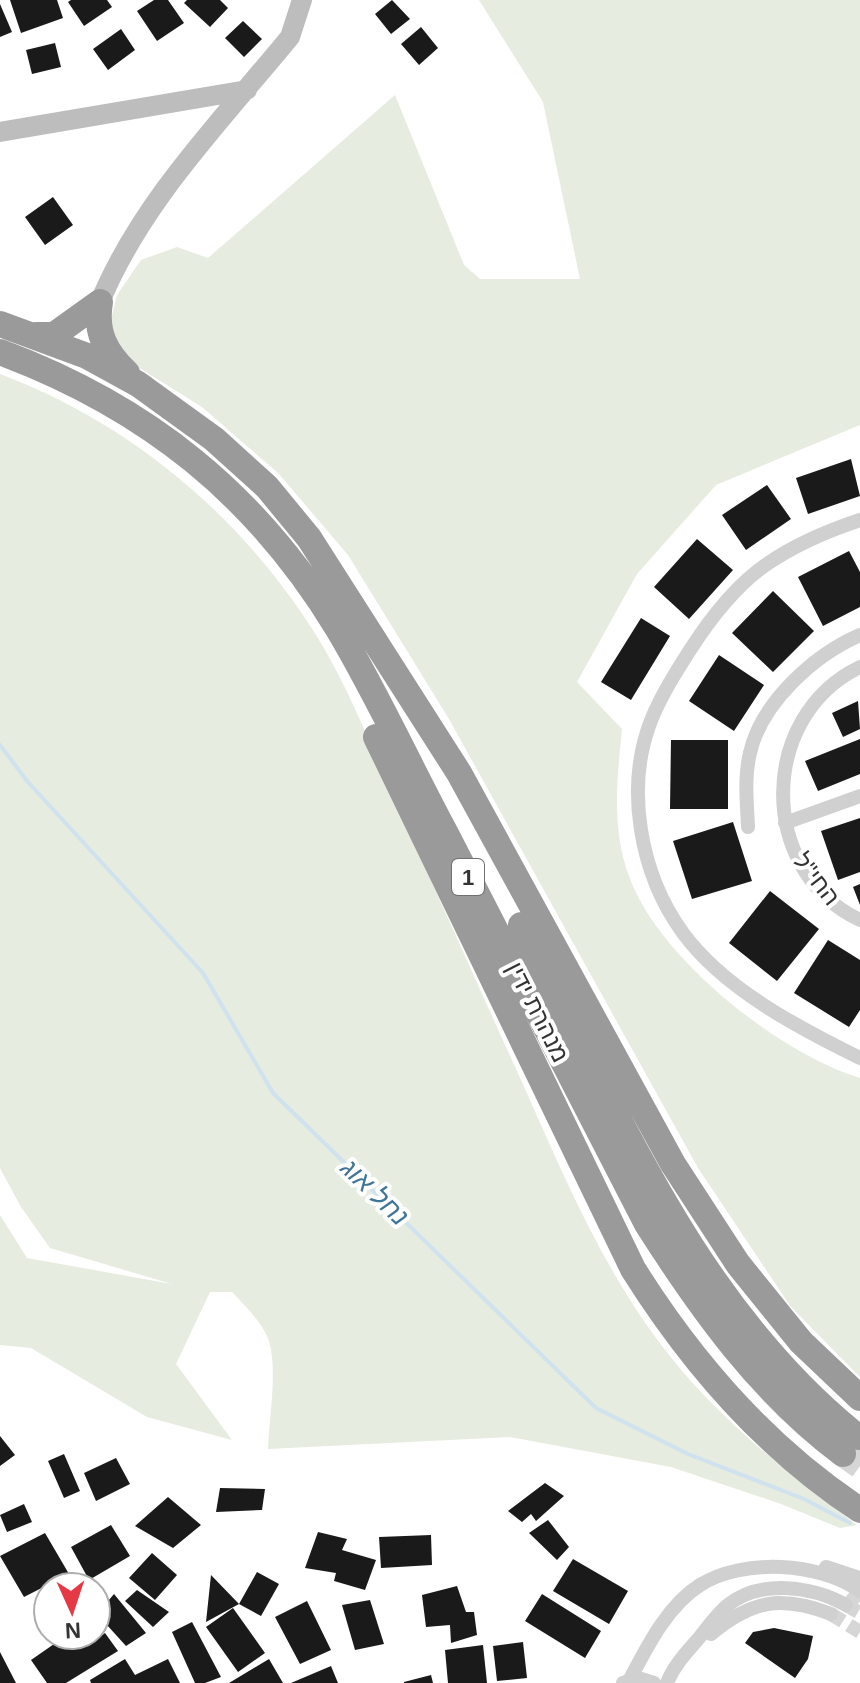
<svg xmlns="http://www.w3.org/2000/svg" width="860" height="1683" viewBox="0 0 860 1683" font-family="Arial,Heebo,sans-serif">
	<style>
		.green { fill: #e6ecdf }
		.lines { fill: none; stroke-linecap: round; stroke-linejoin: round }
		.stream { stroke: #cfe2ee; stroke-width: 4 }
		.building { fill: #1a1a1a }
		.street-tunnel { stroke: #d6d6d6; stroke-width: 14; stroke-dasharray: 14 7; stroke-linecap: butt }
		.highway-tunnel { stroke: #d6d6d6; stroke-width: 26; stroke-dasharray: 26 13; stroke-linecap: butt }
		.street { stroke: #d0d0d0; stroke-width: 14 }
		.secondary { stroke: #bdbdbd; stroke-width: 20 }
		.highway { stroke: #9a9a9a; stroke-width: 26 }
		.labels { text-anchor: middle; dominant-baseline: central; stroke-width: 8; stroke-linejoin: round; paint-order: stroke }
		.shield { fill: #fff; stroke: #707070; stroke-width: 2 }
		.shield-label { font-size: 22px; font-weight: bold; fill: #333 }
		.street-label { font-size: 24px; fill: #333; stroke: #fff }
		.water-label { font-size: 26px; font-style: italic; fill: #3f7597; stroke: #fff }
	</style>
	<rect width="100%" height="100%" fill="#fff"/>
	<path class="green" d="M479,0H860V425L716,485L637,574L577,682L622,729C617,780 611,830 630,879C660,959 780,1054 860,1078V1377L791,1307L698,1168L449,719L348,555L278,473L202,407L117,354L108,332L117,295L141,260L177,247L208,258L395,95L464,265L480,279H580L543,102Z
		M0,374C124,421 228,505 303,615C346,677 373,752 404,821C445,911 485,1001 526,1091C558,1163 589,1236 632,1303C693,1399 768,1458 857,1525L840,1528L781,1504L671,1467L510,1437L268,1449C269,1419 279,1362 267,1336C259,1319 245,1306 232,1292H210L176,1364L232,1440L147,1417L31,1348L0,1345V1215L27,1258L172,1284L50,1248L21,1207L0,1168Z"/>
	<g class="lines">
		<path class="stream" d="M0,745L27,781L203,973L273,1093L596,1408L688,1454L804,1499L850,1523"/>
	</g>
	<path class="building" d="M10,0H57L63,18L21,33Z
		M71,0H107L112,7L84,26L68,2Z
		M154,0H168L184,23L157,41L137,11Z
		M187,0H220L228,8L210,27L184,3Z
		M392,0L410,19L391,34L375,14Z
		M0,4L12,32L0,37Z
		M243,21L262,39L244,57L225,38Z
		M421,27L438,48L419,65L401,44Z
		M121,29L135,50L108,70L93,49Z
		M55,43L61,67L32,74L26,50Z
		M53,197L73,225L45,245L25,217Z
		M851,459L860,496L808,514L796,478Z
		M767,485L791,519L746,550L722,515Z
		M697,539L733,570L689,619L654,587Z
		M849,551L860,572V607L823,626L798,577Z
		M773,591L814,631L773,672L732,633Z
		M641,618L670,636L631,700L601,682Z
		M719,655L764,685L734,731L689,701Z
		M858,701L860,729L843,737L832,713Z
		M860,739V774L818,791L805,761Z
		M671,740H728V809H670Z
		M860,818V872L838,880L821,831Z
		M733,822L752,881L692,899L673,841Z
		M860,884V905L853,887Z
		M770,891L819,929L777,981L729,943Z
		M828,940L860,960V1010L849,1027L794,993Z
		M0,1436L15,1455L0,1466Z
		M64,1454L80,1491L64,1498L48,1461Z
		M116,1458L130,1484L96,1501L84,1473Z
		M545,1483L564,1496L536,1521L531,1514L522,1522L508,1511Z
		M220,1488L265,1489L262,1510L216,1512Z
		M168,1497L201,1525L173,1548L135,1526Z
		M24,1504L32,1522L7,1532L0,1515Z
		M548,1520L569,1547L557,1560L529,1533Z
		M111,1525L130,1556L89,1580L71,1547Z
		M318,1532L347,1539L342,1550L376,1560L365,1590L334,1581L336,1573L305,1568Z
		M45,1533L69,1574L24,1597L0,1556Z
		M431,1535L432,1565L381,1568L379,1537Z
		M152,1553L177,1575L155,1600L129,1578Z
		M573,1559L628,1591L609,1624L553,1591Z
		M257,1572L279,1584L261,1616L239,1604Z
		M211,1575L239,1604L206,1622Z
		M457,1586L466,1612H474L477,1635L451,1643L450,1625L426,1627L422,1595Z
		M137,1590L169,1612L153,1627L125,1601Z
		M114,1594L146,1633L126,1646L97,1614Z
		M542,1594L601,1631L585,1658L525,1621Z
		M370,1600L384,1644L355,1650L342,1605Z
		M307,1601L331,1650L300,1664L275,1617Z
		M233,1608L265,1653L238,1672L206,1627Z
		M192,1622L221,1677L205,1683H195L172,1632Z
		M774,1628L813,1636L808,1659L795,1678L745,1643L753,1632Z
		M105,1633L118,1651L66,1683H47L31,1660L67,1635H92L96,1640Z
		M523,1642L527,1678L497,1681L493,1646Z
		M483,1645L487,1683H448L445,1650Z
		M0,1652L16,1683H0Z
		M125,1659L135,1675L168,1659L180,1683H91L90,1680Z
		M269,1659L283,1683H229Z
		M331,1666L338,1683H291Z
		M431,1675L433,1683H404V1682Z"/>
	<g class="lines">
		<path class="street-tunnel" d="M848,1594L860,1603
			M846,1605L860,1613
			M831,1614L860,1632"/>
		<path class="highway-tunnel" d="M843,1454L860,1466"/>
		<path class="street" d="M860,520C827,531 796,544 767,564C736,585 710,619 690,650C676,672 662,694 652,718C624,787 640,874 683,933C724,989 799,1028 860,1058
			M860,667C758,716 757,871 860,920
			M785,823L860,796
			M748,827C747,802 744,777 750,753C761,703 814,655 860,635
			M826,1567L860,1578
			M711,1634C752,1600 781,1595 831,1614
			M630,1679C647,1647 667,1606 700,1585C743,1558 819,1562 860,1591
			M623,1683L638,1678L654,1683
			M667,1683C674,1665 687,1652 699,1638C708,1627 717,1614 728,1605C760,1579 812,1586 846,1605"/>
		<path class="secondary" d="M0,132L247,90
			M100,302C141,202 222,120 290,37L302,0"/>
		<path class="highway" d="M100,302C95,332 105,352 127,373
			M0,324L87,356L138,384L214,439L267,487L309,538L459,773L673,1164L738,1264L801,1342L860,1398
			M36,335H54L100,302
			M0,352C147,407 256,494 338,629C377,694 409,765 445,832C513,962 580,1093 647,1224C701,1309 761,1393 843,1454
			M376,737L633,1269C692,1363 767,1449 860,1510
			M521,925C615,1106 694,1307 858,1437"/>
	</g>
	<g class="labels">
		<rect class="shield" x="452" y="859" width="32" height="36" rx="6"/>
		<g class="shield-label">
			<text x="468" y="877">1</text>
		</g>
		<g class="street-label">
			<text transform="translate(817 879) rotate(52)">החי"ל</text>
			<text transform="translate(538 1012) rotate(63)">מנהרת ידין</text>
		</g>
		<g class="water-label">
			<text transform="translate(375 1192) rotate(44)">נחל אוג</text>
		</g>
	</g>
	<g transform="translate(72 1611) rotate(177)"><circle r="38" fill="#ffffff" stroke="#adadad" stroke-width="2"/>
	<path d="M0-6L14 30L0 20L-14 30Z" fill="#e63946"/>
	<text y="-12" font-size="22" font-weight="bold" text-anchor="middle" fill="#333333">N</text>
	</g>
</svg>
